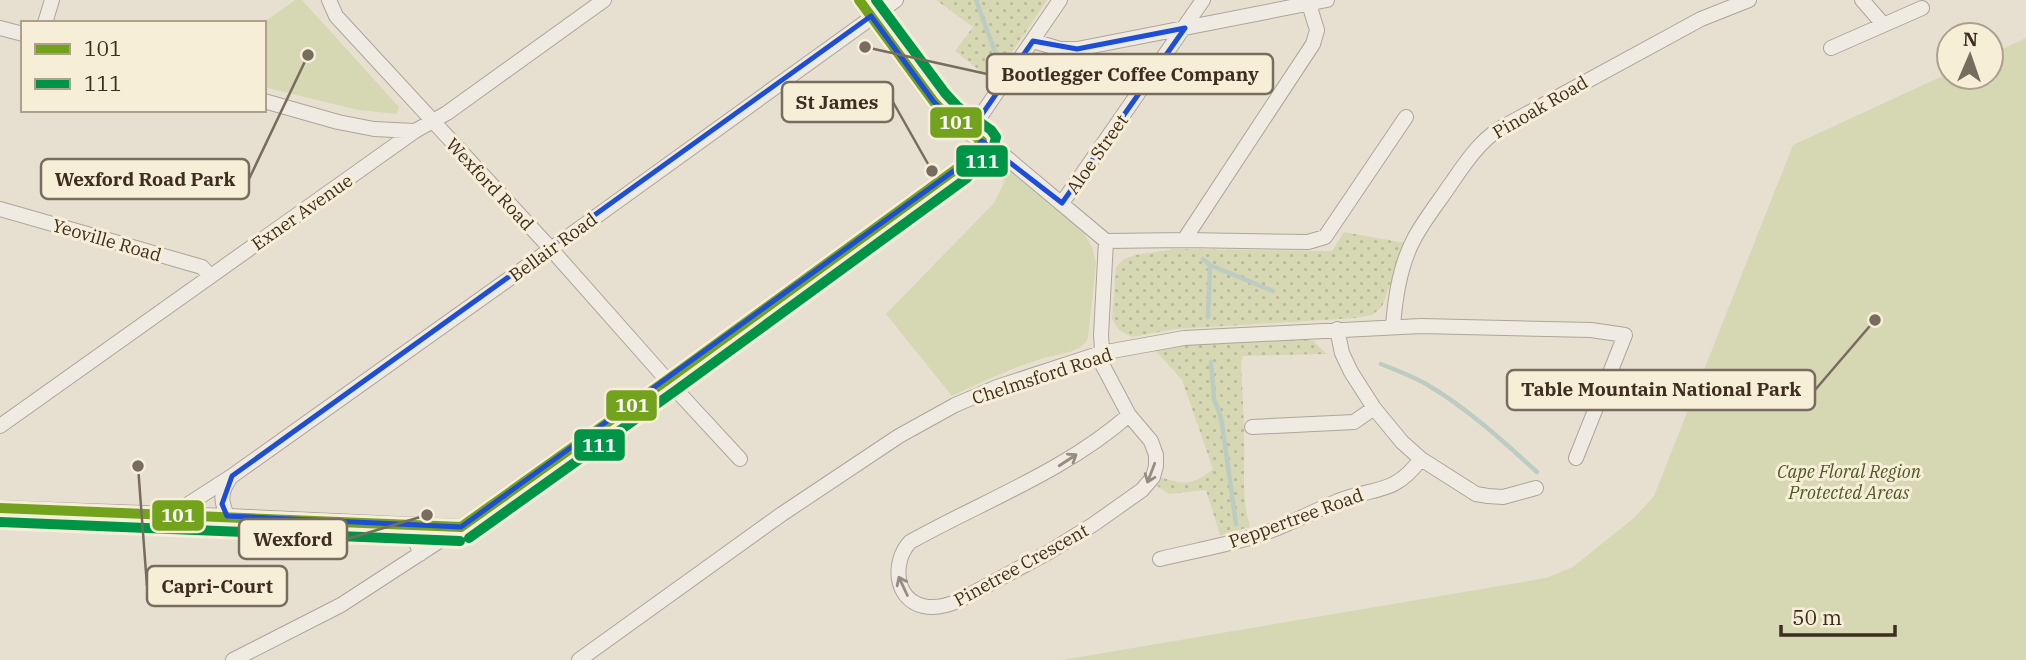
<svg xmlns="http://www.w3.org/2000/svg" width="2026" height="660" viewBox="0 0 2026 660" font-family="'IBM Plex Serif',serif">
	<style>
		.grass { fill: url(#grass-dots) }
		.park { fill: #d6d7b3 }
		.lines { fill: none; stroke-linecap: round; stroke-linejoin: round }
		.stream { stroke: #bcccc2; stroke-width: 4.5 }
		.minor-casing { stroke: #ada599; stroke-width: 16 }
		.minor { stroke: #efebe3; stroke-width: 14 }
		.bus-1-casing { stroke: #f7eed8; stroke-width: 16 }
		.bus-2-casing { stroke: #f7eed8; stroke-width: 16 }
		.bus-1 { stroke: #73a21d; stroke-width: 10 }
		.bus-2 { stroke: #009447; stroke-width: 10 }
		.oneway { stroke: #968c82 }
		.marked { fill: none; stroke: #1d4ed8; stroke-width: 5; stroke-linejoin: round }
		.labels { text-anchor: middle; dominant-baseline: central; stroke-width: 6; stroke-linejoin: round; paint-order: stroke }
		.street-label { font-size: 18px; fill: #3d2e20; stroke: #f7eed8 }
		.park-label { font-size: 18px; font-style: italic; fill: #4d5a26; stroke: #f7eed8 }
		.leader { fill: none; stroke: #786c5e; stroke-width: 2.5 }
		.callout-dot { fill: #786c5e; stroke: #f7eed8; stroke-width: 2.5 }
		.callout { fill: #f7eed8; stroke: #786c5e; stroke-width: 2.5 }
		.callout-label { font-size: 19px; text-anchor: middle; font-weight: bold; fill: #3d2e20 }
		.line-badge { stroke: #f7eed8; stroke-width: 2.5 }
		.badge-label { font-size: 19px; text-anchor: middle; font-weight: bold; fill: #fff }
	</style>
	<defs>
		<pattern id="grass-dots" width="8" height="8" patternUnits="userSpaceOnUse" patternTransform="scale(1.75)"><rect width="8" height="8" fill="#d6d7b3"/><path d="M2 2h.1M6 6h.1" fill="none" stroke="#b9b99a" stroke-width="1.8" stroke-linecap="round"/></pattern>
	</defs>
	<rect width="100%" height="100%" fill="#e7e0d1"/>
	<path class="grass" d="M936,0H1047L993,81L955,51L973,27Z
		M1344,232L1405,243L1382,307L1372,315L1356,318L1175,329L1132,337L1119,330L1112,319L1116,267L1124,259L1135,255L1176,249L1332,251Z
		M1303,338L1313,341L1327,354L1243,356L1241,361C1242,387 1244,413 1244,439C1245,469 1241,498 1250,527L1220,535L1206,490L1169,494L1157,486L1160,477C1186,485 1191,486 1213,469L1182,380L1155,350L1195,344Z"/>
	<path class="park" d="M295,0H302L399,107L397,114L358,110L264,87L263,23Z
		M2026,38V660H1062L1546,578L1573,567L1635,517L1654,496L1793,145L1949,73V77H1991V54Z
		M993,162H1000L1082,230L1092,247L1096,263L1088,338C1082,353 1058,354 1044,358C1013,367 982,382 952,396L886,314L994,203L1005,181L991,168Z"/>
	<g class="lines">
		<path class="stream" d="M976,0L995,52L1006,62
			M1203,259L1210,265L1273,291
			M1208,317L1210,265
			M1211,362L1214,400L1219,411L1222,424L1236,524
			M1381,364C1396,370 1412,376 1426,384C1467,408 1502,440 1537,472"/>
		<defs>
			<path id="minor" d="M329,0L336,16L551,249L667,380L740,459
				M859,0L934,102L948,117L969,133L1001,153L1106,241L1184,240L1308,242L1325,237L1406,117
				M1862,0L1883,24
				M45,23L52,0
				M0,28L23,34
				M1033,41L1060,49H1077L1327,0
				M1831,48L1922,8
				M264,101L338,122L374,129L415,131
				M969,133L1060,0
				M1062,203L1203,0
				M0,209L202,267L210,276
				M1184,240L1313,44L1317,30L1309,4
				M1106,241L1101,335L1103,366L1129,415L1151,441L1156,455V466L1153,477L1142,490L1094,524L1049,552L960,600C949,605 935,609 923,606C894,599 892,561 910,542C983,501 1064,472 1129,415
				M1393,327C1395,298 1400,265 1414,239C1424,220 1438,203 1450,185C1464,165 1478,143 1499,129L1701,19L1749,0
				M1337,329L1342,353L1351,372L1374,408L1402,442L1421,459L1476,494L1488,496L1503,497L1536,488
				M0,426L415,131L447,113L604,0
				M1252,427L1354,422L1374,408
				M0,508L227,516L461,527
				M173,514L232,476L551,249L896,0
				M227,516C221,501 220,493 229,480
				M394,524C408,531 417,539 420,554
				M1160,559C1193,551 1227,545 1259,535C1286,526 1312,512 1338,501C1376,486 1393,496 1421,459
				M233,660L341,605L461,527L667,380L959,167L982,141
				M579,660L782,514L899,436L955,405L997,387L1101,353L1184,338L1421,326L1591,330L1625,335L1576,458"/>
		</defs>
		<use href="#minor" class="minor-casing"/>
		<use href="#minor" class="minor"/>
		<defs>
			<path id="bus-1" d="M0,508L461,527
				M461,527L667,380L959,167L982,141L948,117L934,102L859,0"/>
			<path id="bus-2" d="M0,522L460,541
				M469,538L675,391L967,178L993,149L996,137L991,130L957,106L945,93L876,0"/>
		</defs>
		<use href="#bus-1" class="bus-1-casing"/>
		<use href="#bus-2" class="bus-2-casing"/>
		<use href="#bus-1" class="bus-1"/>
		<use href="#bus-2" class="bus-2"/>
	</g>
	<defs><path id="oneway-shaft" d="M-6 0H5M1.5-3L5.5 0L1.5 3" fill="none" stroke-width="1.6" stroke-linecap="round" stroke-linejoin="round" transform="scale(1.75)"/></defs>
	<g class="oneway">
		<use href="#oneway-shaft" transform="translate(1068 460) rotate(-33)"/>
		<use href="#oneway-shaft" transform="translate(1151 473) rotate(111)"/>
		<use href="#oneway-shaft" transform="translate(903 586) rotate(-115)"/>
	</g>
	<path class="marked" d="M871,16L934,102L969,133L1033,41L1077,49L1185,28L1062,203L982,141L959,167L461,527L227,516L222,504L232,476Z"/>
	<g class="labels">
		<g class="street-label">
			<text transform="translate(1540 107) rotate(-30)">Pinoak Road</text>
			<text transform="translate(1097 154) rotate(-55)">Aloe Street</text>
			<text transform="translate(490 184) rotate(47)">Wexford Road</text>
			<text transform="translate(302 212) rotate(-35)">Exner Avenue</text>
			<text transform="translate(107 240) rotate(16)">Yeoville Road</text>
			<text transform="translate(553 247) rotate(-36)">Bellair Road</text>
			<text transform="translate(1042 376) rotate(-18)">Chelmsford Road</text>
			<text transform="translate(1296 518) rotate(-20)">Peppertree Road</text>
			<text transform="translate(1021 565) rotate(-29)">Pinetree Crescent</text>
		</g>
		<g class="park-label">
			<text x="1849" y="471">Cape Floral Region<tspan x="1849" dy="21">Protected Areas</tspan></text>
		</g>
	</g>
	<path class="leader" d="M865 47L987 74M932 171L893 102M308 55L249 179M1875 320L1815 390M427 515L347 539M138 466L147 586"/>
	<g class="callout-dot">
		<circle cx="865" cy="47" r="7"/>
		<circle cx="932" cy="171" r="7"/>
		<circle cx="308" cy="55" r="7"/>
		<circle cx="1875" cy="320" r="7"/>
		<circle cx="427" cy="515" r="7"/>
		<circle cx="138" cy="466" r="7"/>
	</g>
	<g class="callout">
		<rect x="987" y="54" width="286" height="40" rx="7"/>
		<rect x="782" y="82" width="111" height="40" rx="7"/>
		<rect x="41" y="159" width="208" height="40" rx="7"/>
		<rect x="1507" y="370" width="308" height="40" rx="7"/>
		<rect x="239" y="519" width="108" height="40" rx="7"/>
		<rect x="147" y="566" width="140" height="40" rx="7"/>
	</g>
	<g class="callout-label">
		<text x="1130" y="81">Bootlegger Coffee Company</text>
		<text x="837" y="109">St James</text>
		<text x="145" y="186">Wexford Road Park</text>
		<text x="1661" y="396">Table Mountain National Park</text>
		<text x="293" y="546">Wexford</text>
		<text x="217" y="593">Capri-Court</text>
	</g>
	<g class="line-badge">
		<rect x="929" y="106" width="54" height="33" rx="7" fill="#73a21d"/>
		<rect x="955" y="144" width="54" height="34" rx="7" fill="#009447"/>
		<rect x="605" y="389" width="53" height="33" rx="7" fill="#73a21d"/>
		<rect x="573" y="428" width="53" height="34" rx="7" fill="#009447"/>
		<rect x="151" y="499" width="54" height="33" rx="7" fill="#73a21d"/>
	</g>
	<g class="badge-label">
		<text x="956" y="129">101</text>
		<text x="982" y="168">111</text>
		<text x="632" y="412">101</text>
		<text x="599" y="452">111</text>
		<text x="178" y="522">101</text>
	</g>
	<rect x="21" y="21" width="245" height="91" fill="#f7eed8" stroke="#ada18e" stroke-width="2"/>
	<rect x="35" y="44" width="35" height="10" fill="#73a21d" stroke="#ada18e" stroke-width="2"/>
	<text x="84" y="56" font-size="21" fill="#3d2e20">101</text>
	<rect x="35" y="79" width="35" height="10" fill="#009447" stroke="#ada18e" stroke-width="2"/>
	<text x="84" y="91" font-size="21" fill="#3d2e20">111</text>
	<g transform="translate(1970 56) rotate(2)"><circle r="33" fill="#f7eed8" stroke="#ada18e" stroke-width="2"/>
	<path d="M0-5L12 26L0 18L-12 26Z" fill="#786c5e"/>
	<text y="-10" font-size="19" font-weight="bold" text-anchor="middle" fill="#3d2e20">N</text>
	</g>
	<path d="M1781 625v10h114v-10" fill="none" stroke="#3d2e20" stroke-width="3.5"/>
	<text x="1792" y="625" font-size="21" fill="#3d2e20" stroke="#f7eed8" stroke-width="5" paint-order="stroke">50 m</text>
</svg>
